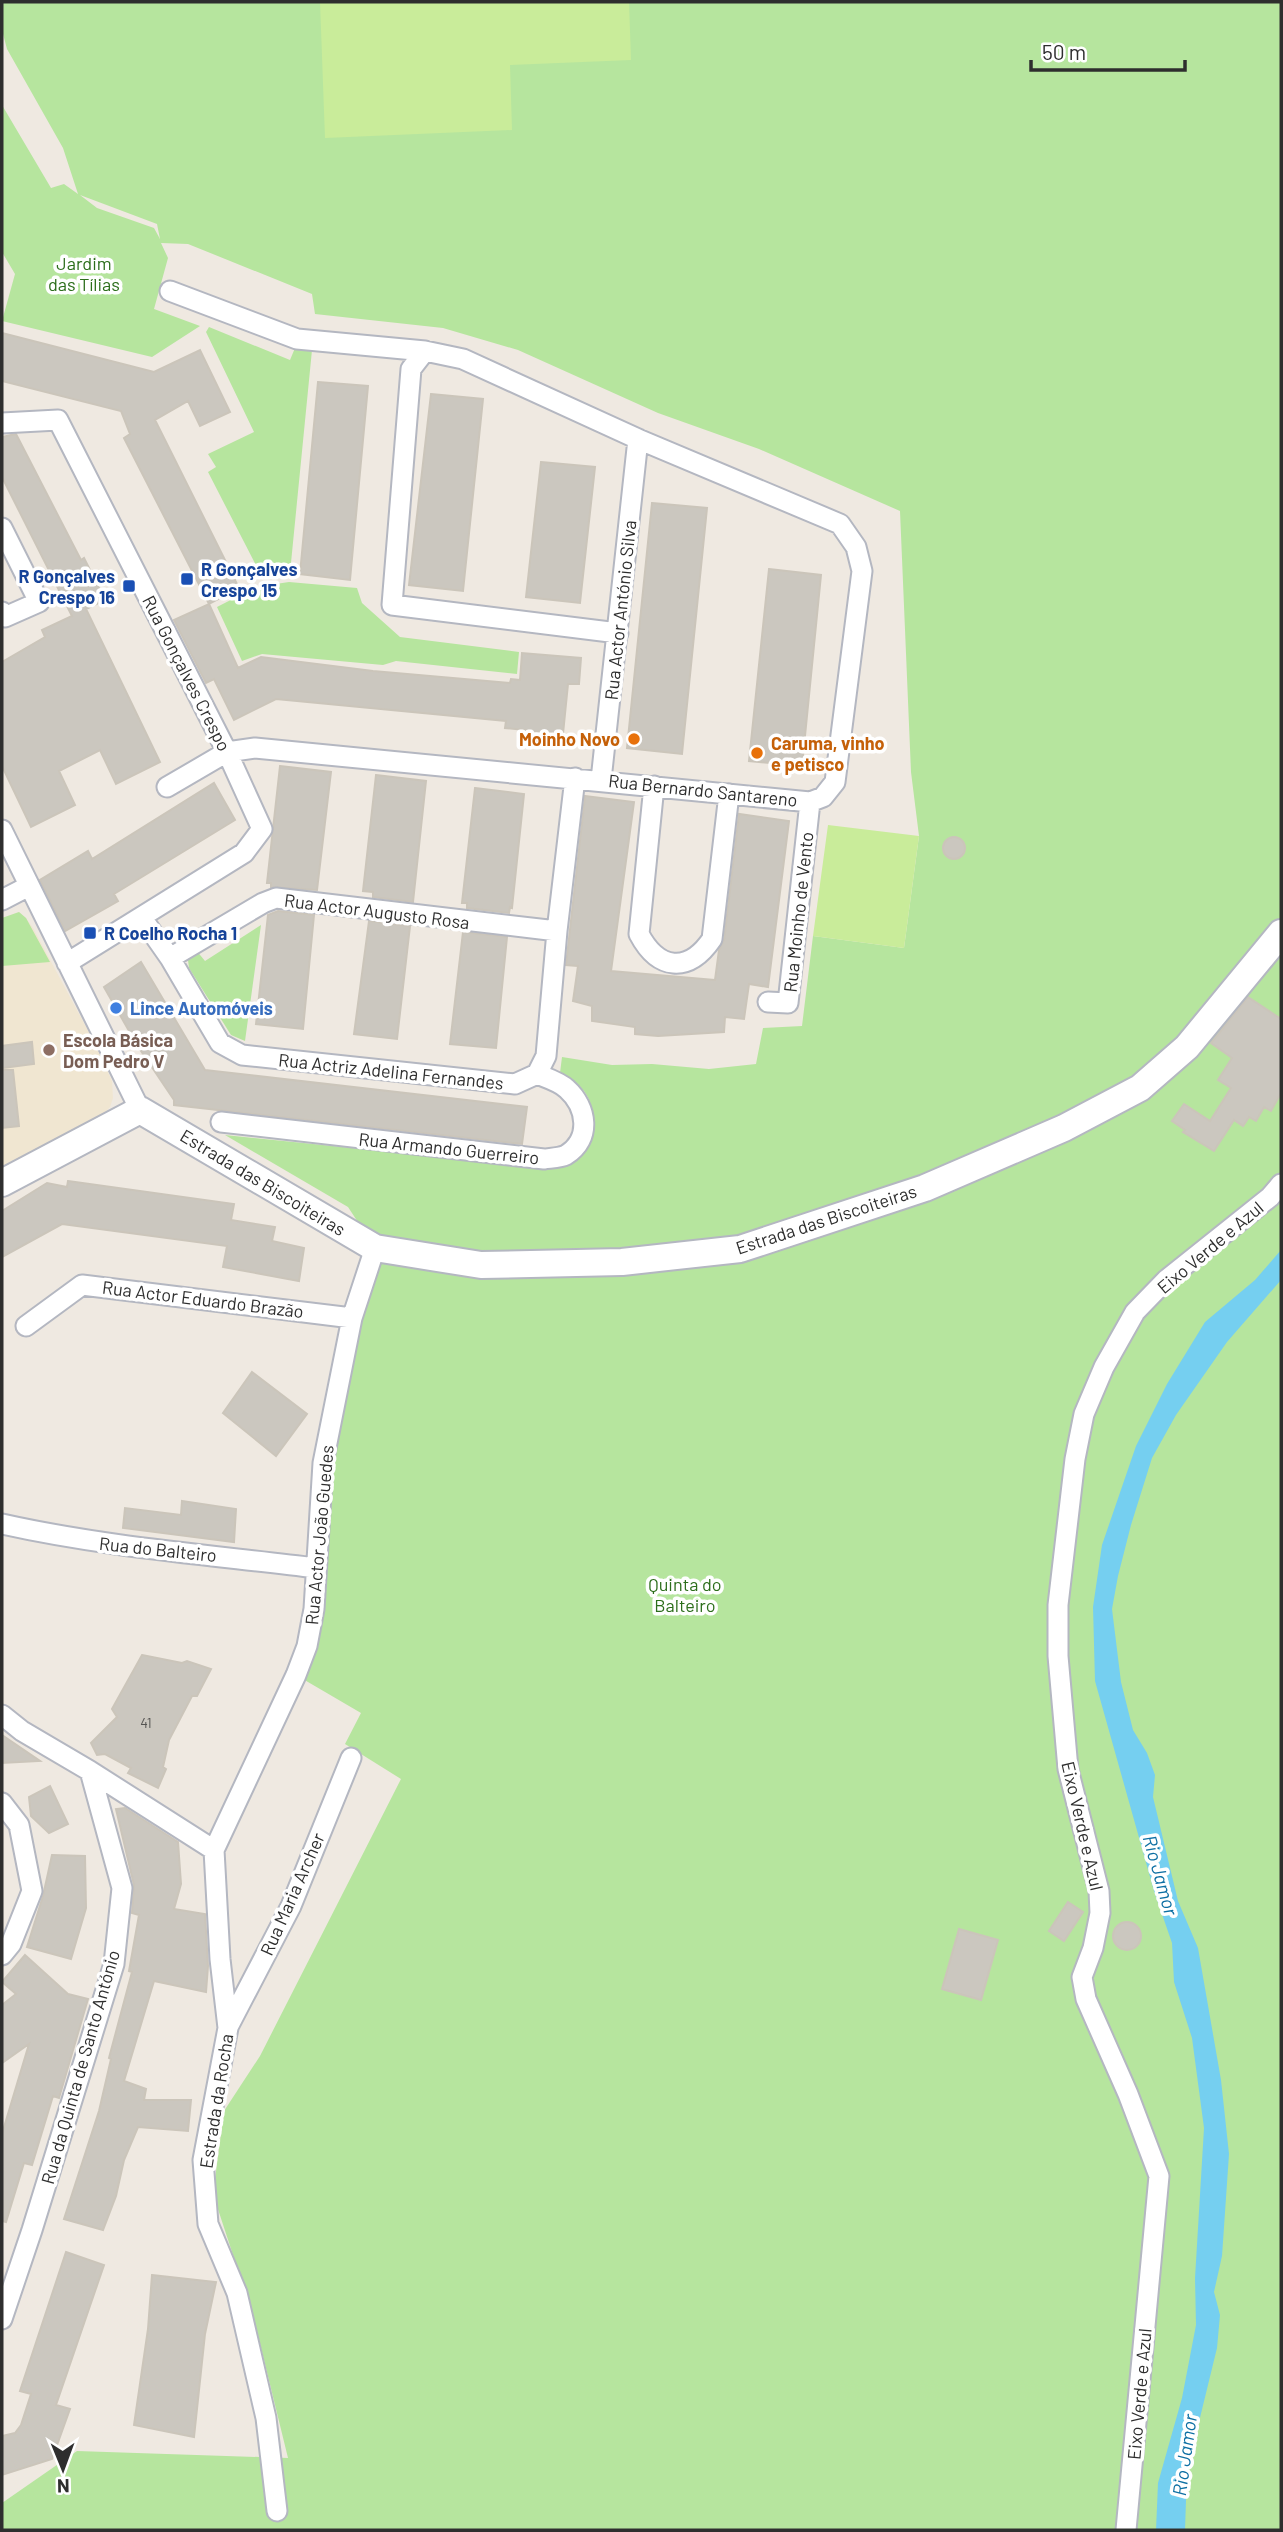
<svg xmlns="http://www.w3.org/2000/svg" width="1283" height="2532" viewBox="0 0 1283 2532" font-family="Barlow,sans-serif">
	<style>
		.education { fill: #f0e6d1 }
		.green { fill: #b6e59e; fill-rule: evenodd }
		.pitch { fill: #c9ec9a }
		.water { fill: #75cff0 }
		.building { fill: #cbc7bf; stroke: #cbc5ba; stroke-width: 2 }
		.lines { fill: none; stroke-linecap: round; stroke-linejoin: round }
		.street-casing { stroke: #b4b7c1; stroke-width: 23 }
		.secondary-casing { stroke: #b4b7c1; stroke-width: 30 }
		.street { stroke: #fff; stroke-width: 19 }
		.secondary { stroke: #fff; stroke-width: 26 }
		.transit-dot { fill: #1a4fb4; stroke: #fff; stroke-width: 2.5 }
		.food-dot { fill: #e8710a; stroke: #fff; stroke-width: 2.5 }
		.shop-dot { fill: #3f7fe0; stroke: #fff; stroke-width: 2.5 }
		.education-dot { fill: #8d6e63; stroke: #fff; stroke-width: 2.5 }
		.labels { text-anchor: middle; dominant-baseline: central; stroke-width: 7; stroke-linejoin: round; paint-order: stroke }
		.number-label { font-size: 14px; fill: #555452 }
		.park-label { font-size: 18px; fill: #2c6e1b; stroke: #fff }
		.transit-label { font-size: 18px; font-weight: bold; fill: #164399; stroke: #fff; text-anchor: start }
		.street-label { font-size: 18px; fill: #2e2e2e; stroke: #fff }
		.food-label { font-size: 18px; font-weight: bold; fill: #c56008; stroke: #fff; text-anchor: end }
		.shop-label { font-size: 18px; font-weight: bold; fill: #366cbe; stroke: #fff; text-anchor: start }
		.education-label { font-size: 18px; font-weight: bold; fill: #785e54; stroke: #fff; text-anchor: start }
		.water-label { font-size: 19px; font-style: italic; fill: #0d6fa3; stroke: #fff }
	</style>
	<rect width="100%" height="100%" fill="#efe9e1"/>
	<path class="education" d="M19,912L26,918L33,928L93,1040L112,1081L113,1098L110,1107L98,1120L2,1170V918Z"/>
	<path class="green" d="M2,2H1281V2530H2V2503L77,2451L288,2458L254,2319L213,2194L224,2111L260,2056L401,1779L345,1744L361,1713L296,1675L319,1511L375,1248L348,1207L225,1135L519,1165L591,1135C596,1103 588,1087 560,1073L562,1057L612,1065L652,1064L709,1069L756,1064L763,1028L802,1026L813,936L904,948L919,836L911,772L900,511L759,449L658,413L518,350L443,328L315,314L312,294L188,244L161,243L168,258L154,309L200,326L152,357L2,321L15,274L2,252V105L51,188L64,184L78,194L63,148L7,49L2,30ZM80,195L157,224L160,239L154,228L97,208Z
		M209,327L290,360L295,348L312,350L290,573L261,575L208,472L216,467L208,454L254,432L206,332Z
		M289,582L357,588L362,603L400,637L519,652L517,674L396,661L383,665L262,654L242,661L217,607L256,587Z
		M19,912L26,918L50,962L2,966V918Z
		M261,925L245,1041L231,1035L189,968L188,960L196,950L205,961Z"/>
	<path class="pitch" d="M320,2H629L631,60L510,65L512,130L325,138Z
		M828,825L919,836L904,948L813,936Z"/>
	<path class="water" d="M1281,1250V1280L1227,1342L1176,1415L1152,1458L1131,1525L1118,1576L1112,1609L1121,1682L1133,1730L1147,1753L1155,1775L1153,1797L1178,1901L1198,1948L1221,2080L1229,2154L1222,2256L1214,2292L1220,2315L1217,2348L1187,2471L1185,2530H1156L1158,2483L1182,2398L1196,2325L1195,2278L1204,2128L1192,2038L1174,1982L1172,1943L1154,1891L1095,1681L1093,1607L1102,1545L1136,1446L1167,1384L1205,1322L1255,1280Z"/>
	<path class="building" d="M2,333L154,372L200,350L230,412L200,426L188,401L155,420L239,588L209,604L124,438L130,434L121,411L2,381Z
		M318,382L368,386L350,580L300,574Z
		M431,394L483,399L463,591L409,585Z
		M16,434L81,560L84,558L105,600L86,609L160,762L116,784L100,750L59,771L75,805L31,827L2,766V662L45,637L42,630L72,616L2,477V437Z
		M541,462L595,467L580,603L526,597Z
		M652,503L707,508L682,754L627,748Z
		M769,569L821,575L802,766L749,761Z
		M209,604L238,668L261,657L373,671L510,683L511,679L520,680L522,653L581,658L579,684H568L563,734L505,728L506,721L276,699L234,720L214,679L206,683L174,620Z
		M280,766L331,772L317,890L271,887V883H267Z
		M376,775L426,781L413,902L373,897V892L363,891Z
		M214,783L235,820L114,894L118,901L65,931L40,880L88,851L92,859Z
		M475,788L524,794L512,908L510,907L509,913L467,908V903H462Z
		M585,796L634,802L611,971L715,980L719,950L724,940L739,814L789,821L768,987L749,984L744,1019L725,1017L724,1032L658,1036L635,1034V1027L592,1021V1006L573,1001L578,966L566,965Z
		M943 848a11 11 0 1 1 22 0a11 11 0 1 1-22 0Z
		M278,911L314,915L303,1029L256,1024L268,915Z
		M369,921L410,926L397,1039L354,1034Z
		M463,932L507,937L496,1048L450,1044Z
		M141,962L205,1070L527,1107L522,1144L174,1105V1100L137,1045L104,987Z
		M1248,997L1281,1019V1093L1271,1111L1264,1107L1256,1121L1249,1117L1243,1126L1234,1120L1214,1151L1183,1132L1185,1130L1172,1121L1184,1104L1210,1121L1231,1088L1218,1080L1232,1058L1211,1043Z
		M32,1042L34,1064L2,1068V1046Z
		M2,1070H13L19,1126L2,1128Z
		M68,1181L234,1204L231,1220L275,1227L272,1241L304,1248L299,1281L223,1267L227,1246L62,1224L2,1257V1211L47,1183L67,1187Z
		M252,1372L307,1414L276,1456L223,1413Z
		M182,1501L236,1509L234,1542L123,1528L125,1508L181,1515Z
		M142,1655L182,1663L187,1661L211,1669L197,1696H192L169,1740L163,1767L166,1769L158,1788L128,1773L131,1768L105,1754L97,1755L91,1743L117,1717L112,1709Z
		M2,1735L40,1761L2,1763Z
		M50,1786L68,1824L49,1833L31,1816L29,1797Z
		M125,1808L178,1842L181,1884L174,1909L205,1914L208,1966L206,1992L154,1981L124,2081L146,2089L144,2100H191L188,2131L138,2127L124,2160L116,2196L103,2230L64,2219L99,2111L111,2059L109,2058L132,1972L129,1971L139,1915L132,1913L134,1885L116,1809Z
		M52,1855L85,1856L86,1908L71,1959L27,1947L43,1896Z
		M1068,1902L1083,1912L1064,1941L1049,1931Z
		M1113 1936a14 14 0 1 1 28 0a14 14 0 1 1-28 0Z
		M959,1929L998,1940L981,2000L942,1989Z
		M25,1955L68,1994L88,1999L59,2098L53,2096L32,2165L24,2163L6,2222L2,2221V2134L29,2044L2,2063V2005L16,1994L2,1982Z
		M66,2252L104,2265L56,2405L70,2409L52,2459L2,2475V2436L15,2433L21,2425L31,2394L20,2391Z
		M152,2275L216,2282L205,2334L194,2437L134,2425L148,2329Z"/>
	<g class="lines">
		<defs>
			<path id="street" d="M425,351L411,369L392,605L618,633
				M2,423L58,420L227,752L262,829L244,853L67,963
				M2,528L39,602L5,617L2,612
				M601,780L638,439
				M654,786L639,934C658,970 688,974 712,939L729,794
				M167,787L227,752L255,748L810,802L823,797L835,782L862,571L856,547L840,524L638,439L463,359L425,351L297,339L170,291
				M2,830L140,1110
				M2,900L29,886
				M142,918L170,958L220,1043L242,1055L515,1084L537,1074L546,1056L557,931L575,778
				M170,958L263,903L276,898L557,931
				M768,1002L788,1003L810,802
				M221,1122L544,1159C551,1158 560,1158 566,1155C592,1139 587,1107 567,1089C560,1082 547,1078 537,1074
				M26,1326L82,1285L352,1318
				M2,1524C105,1547 211,1555 316,1568
				M2,1715L22,1731L90,1771L214,1850
				M2,1803L19,1825L32,1891L11,1944L2,1955
				M228,2027L291,1906L351,1758
				M2,2319L32,2230L114,1964L122,1888L90,1771
				M277,2511L266,2418L237,2293L208,2224L203,2160L228,2028L220,1959L214,1850L296,1675L307,1646L314,1609L323,1463L352,1318L375,1248
				M1126,2530L1159,2176L1128,2094L1086,1999L1082,1977L1093,1948L1100,1913L1099,1891L1068,1769L1058,1656V1605L1075,1459L1084,1414L1104,1367L1135,1312L1166,1280L1270,1197L1281,1184"/>
			<path id="secondary" d="M2,1183L140,1110L375,1248L481,1265L622,1262L740,1249L925,1188L1064,1128L1140,1088L1187,1047L1281,933"/>
		</defs>
		<use href="#street" class="street-casing"/>
		<use href="#secondary" class="secondary-casing"/>
		<use href="#street" class="street"/>
		<use href="#secondary" class="secondary"/>
	</g>
	<g class="transit-dot">
		<rect x="180" y="572" width="14" height="14" rx="3.5"/>
		<rect x="122" y="579" width="14" height="14" rx="3.5"/>
		<rect x="83" y="926" width="14" height="14" rx="3.5"/>
	</g>
	<g class="food-dot">
		<circle cx="634" cy="739" r="7"/>
		<circle cx="757" cy="753" r="7"/>
	</g>
	<circle class="shop-dot" cx="116" cy="1008" r="7"/>
	<circle class="education-dot" cx="49" cy="1050" r="7"/>
	<g class="labels">
		<g class="number-label">
			<text x="146" y="1722">41</text>
		</g>
		<g class="park-label">
			<text x="84" y="263">Jardim<tspan x="84" dy="21">das Tílias</tspan></text>
			<text x="685" y="1584">Quinta do<tspan x="685" dy="21">Balteiro</tspan></text>
		</g>
		<g class="transit-label">
			<text x="201" y="569">R Gonçalves<tspan x="201" dy="21">Crespo 15</tspan></text>
			<text x="115" y="576" text-anchor="end">R Gonçalves<tspan x="115" dy="21">Crespo 16</tspan></text>
			<text x="104" y="933">R Coelho Rocha 1</text>
		</g>
		<g class="street-label">
			<text transform="translate(620 610) rotate(-84)">Rua Actor António Silva</text>
			<text transform="translate(187 673) rotate(63)">Rua Gonçalves Crespo</text>
			<text transform="translate(703 790) rotate(6)">Rua Bernardo Santareno</text>
			<text transform="translate(377 911) rotate(7)">Rua Actor Augusto Rosa</text>
			<text transform="translate(798 912) rotate(-84)">Rua Moinho de Vento</text>
			<text transform="translate(391 1071) rotate(6)">Rua Actriz Adelina Fernandes</text>
			<text transform="translate(449 1148) rotate(6)">Rua Armando Guerreiro</text>
			<text transform="translate(263 1182) rotate(31)">Estrada das Biscoiteiras</text>
			<text transform="translate(826 1219) rotate(-18)">Estrada das Biscoiteiras</text>
			<text transform="translate(1210 1247) rotate(-40)">Eixo Verde e Azul</text>
			<text transform="translate(203 1299) rotate(7)">Rua Actor Eduardo Brazão</text>
			<text transform="translate(319 1535) rotate(-85)">Rua Actor João Guedes</text>
			<text transform="translate(158 1549) rotate(6)">Rua do Balteiro</text>
			<text transform="translate(1083 1826) rotate(77)">Eixo Verde e Azul</text>
			<text transform="translate(292 1894) rotate(-66)">Rua Maria Archer</text>
			<text transform="translate(80 2067) rotate(-74)">Rua da Quinta de Santo António</text>
			<text transform="translate(216 2101) rotate(-81)">Estrada da Rocha</text>
			<text transform="translate(1139 2394) rotate(-85)">Eixo Verde e Azul</text>
		</g>
		<g class="food-label">
			<text x="620" y="739">Moinho Novo</text>
			<text x="771" y="743" text-anchor="start">Caruma, vinho<tspan x="771" dy="21">e petisco</tspan></text>
		</g>
		<g class="shop-label">
			<text x="130" y="1008">Lince Automóveis</text>
		</g>
		<g class="education-label">
			<text x="63" y="1040">Escola Básica<tspan x="63" dy="21">Dom Pedro V</tspan></text>
		</g>
		<g class="water-label">
			<text transform="translate(1161 1875) rotate(74)">Rio Jamor</text>
			<text transform="translate(1184 2455) rotate(-82)">Rio Jamor</text>
		</g>
	</g>
	<rect width="1283" height="2532" fill="none" stroke="#2e2e2e" stroke-width="7"/>
	<g transform="translate(63 2469) rotate(179)" stroke="#ffffff" stroke-width="5" paint-order="stroke">
	<path d="M0-5L12 26L0 18L-12 26Z" fill="#2e2e2e"/>
	<text y="-10" font-size="19" font-weight="bold" text-anchor="middle" fill="#2e2e2e">N</text>
	</g>
	<path d="M1031 60v10h154v-10" fill="none" stroke="#2e2e2e" stroke-width="3.5"/>
	<text x="1042" y="60" font-size="21" fill="#2e2e2e" stroke="#ffffff" stroke-width="5" paint-order="stroke">50 m</text>
</svg>
